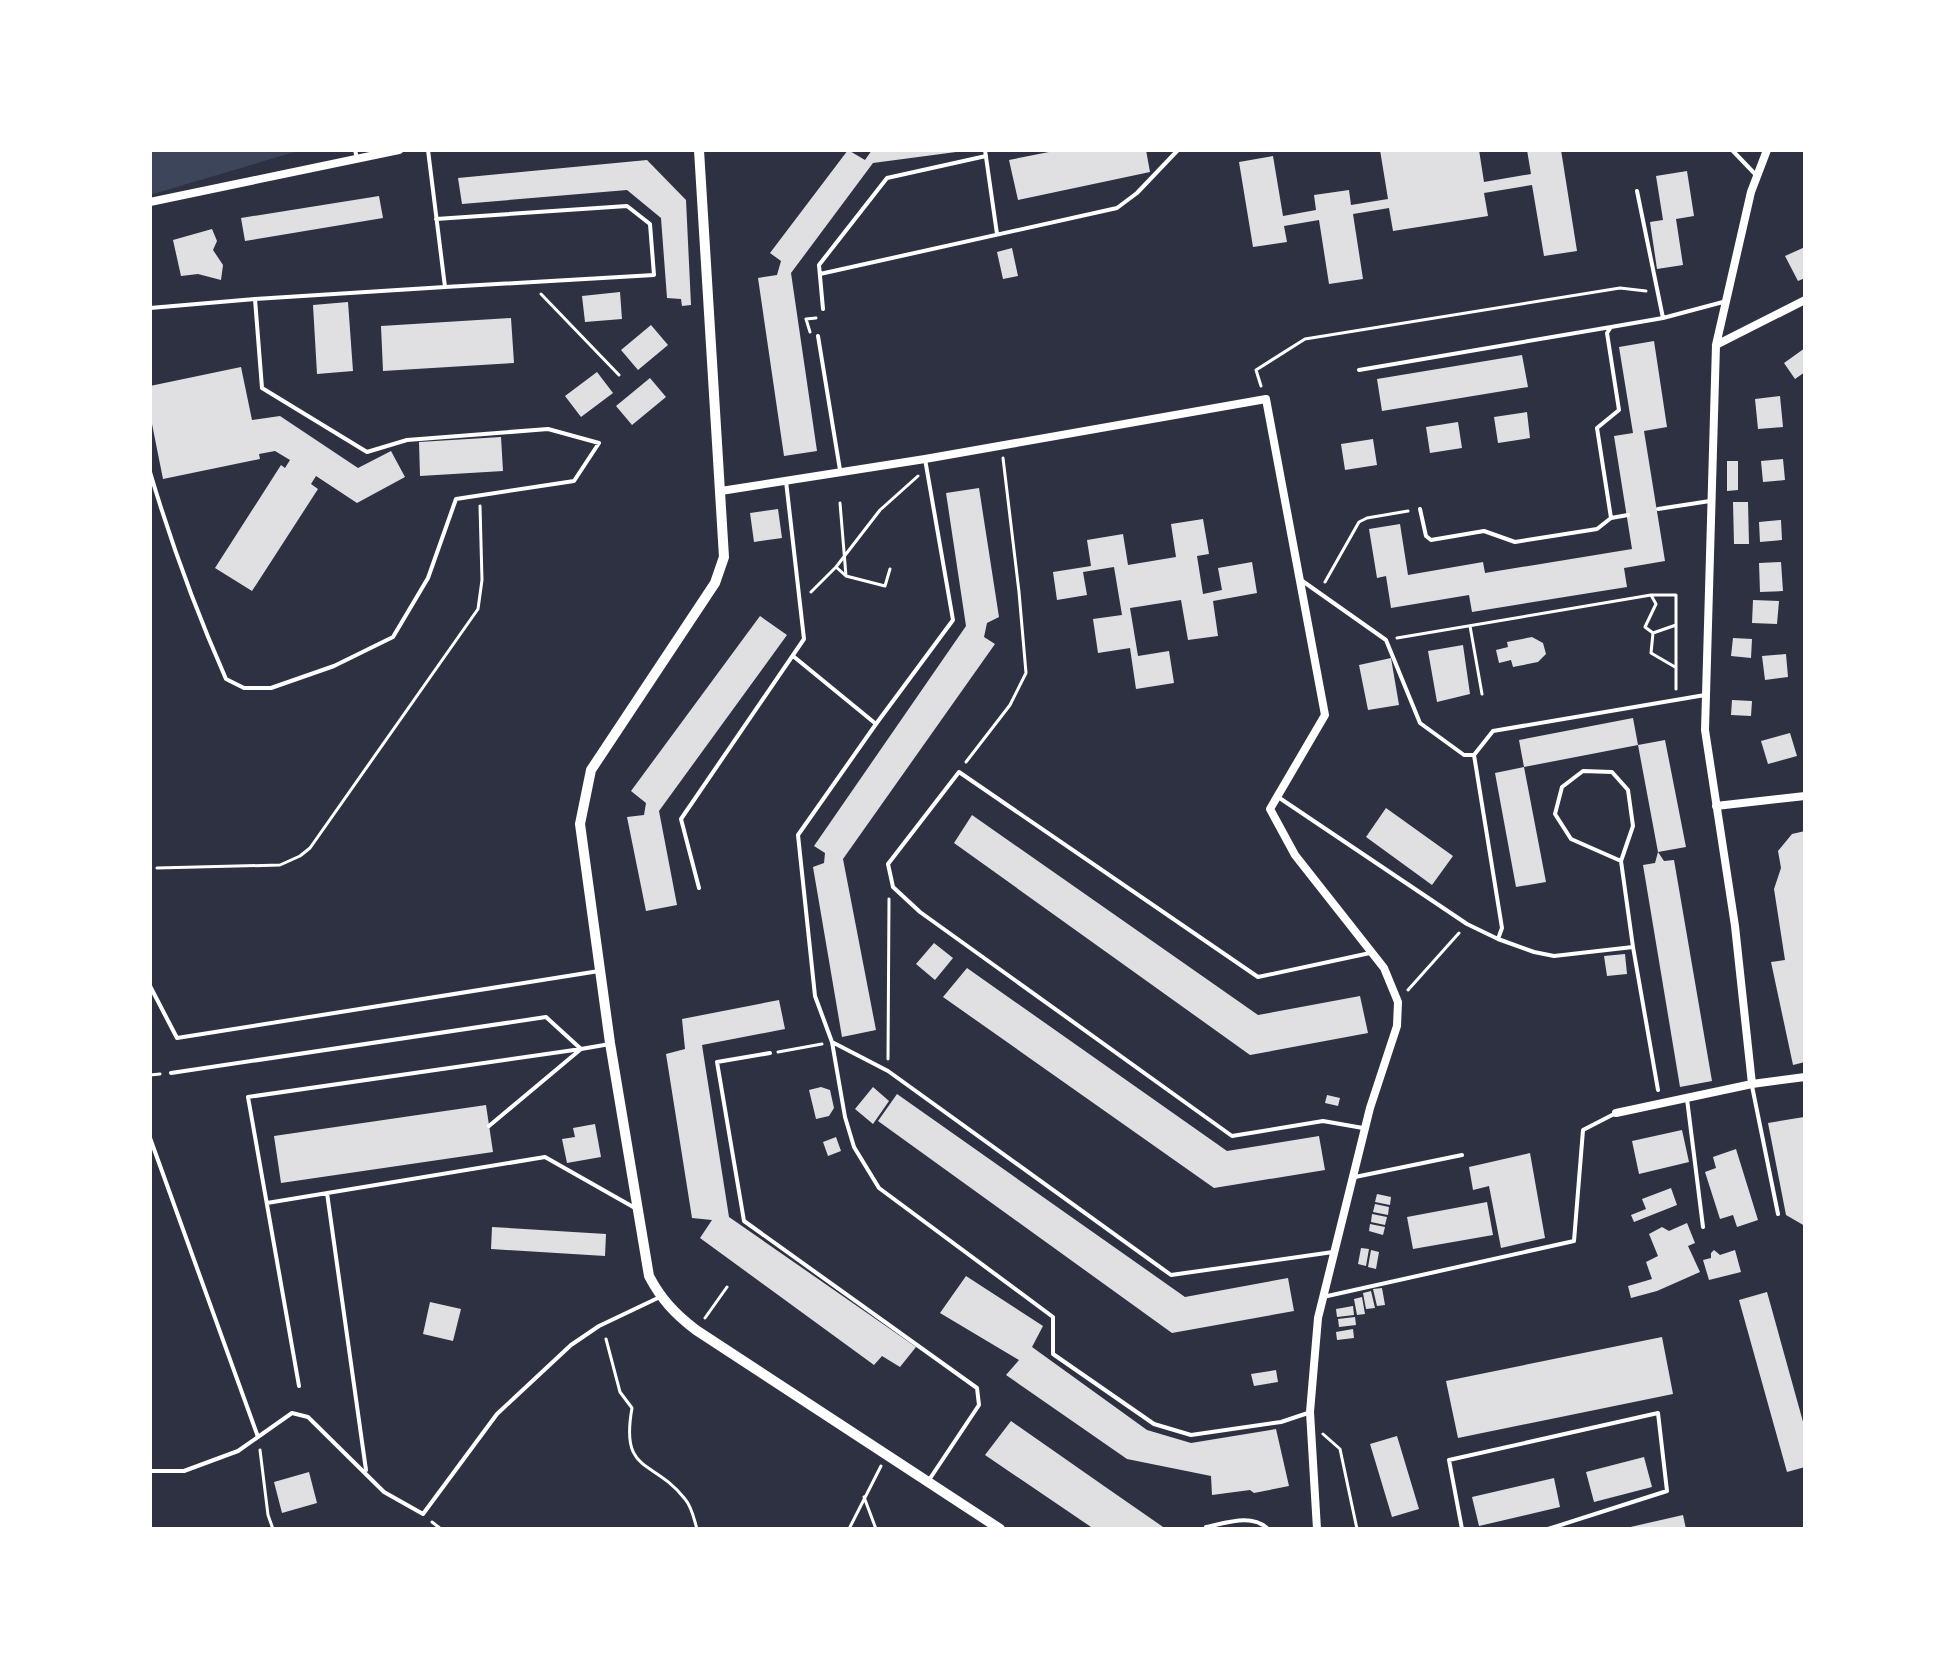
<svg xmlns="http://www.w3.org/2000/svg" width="1955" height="1679" viewBox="0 0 1955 1679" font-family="'Fira Sans',sans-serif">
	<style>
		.green { fill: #3c4559 }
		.building { fill: #e0e0e3 }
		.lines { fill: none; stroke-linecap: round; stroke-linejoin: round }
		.path { stroke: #fff; stroke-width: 3 }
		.service { stroke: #fff; stroke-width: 4 }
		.minor { stroke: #fff; stroke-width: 8 }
		.tertiary { stroke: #fff; stroke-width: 10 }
	</style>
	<rect width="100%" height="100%" fill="#2d3142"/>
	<path class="green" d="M150,150H301L150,195Z"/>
	<path class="building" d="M848,150L865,160L872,150L956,152L873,163L791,273L817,451L784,456L758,278L777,275L781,261L770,253Z
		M1059,150H1146L1150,172L1018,200L1009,160Z
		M1380,150H1479L1484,182L1531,174L1527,150H1561L1577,251L1544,256L1532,185L1484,193L1488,216L1393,231L1389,208L1353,214L1363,279L1329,284L1319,220L1284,226L1287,242L1253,247L1239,162L1273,156L1283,216L1316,210L1314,195L1349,190L1351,205L1388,199Z
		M647,160L686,200L691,305L682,306L681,299L667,298L661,218L627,190L462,204L458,178Z
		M1687,171L1694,216L1676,219L1683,265L1657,269L1650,222L1663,220L1656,176Z
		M379,196L383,218L245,241L241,218Z
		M212,229L217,241L213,250L223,265L221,280L198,274L181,276L173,240Z
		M1805,247V278L1798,281L1785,256Z
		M1012,248L1018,276L1003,279L997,252Z
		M620,292L622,319L585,322L582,296Z
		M348,302L353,371L317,374L313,305Z
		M511,318L514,363L383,371L381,326Z
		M651,325L668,345L638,370L621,350Z
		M1654,341L1667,427L1644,431L1665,561L1624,568L1627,587L1472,612L1469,595L1391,608L1386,576L1377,578L1369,529L1400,524L1408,575L1483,562L1485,573L1632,549L1614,436L1633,433L1619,347Z
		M1805,348V372L1795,379L1784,363Z
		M1522,355L1528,387L1382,411L1377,379Z
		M241,367L252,420L280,416L358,468L391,451L405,477L357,503L316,476L311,484L318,489L252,591L215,568L281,465L285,468L290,460L275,451L259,454L260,459L163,479L150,414V386Z
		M597,372L613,393L581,417L565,396Z
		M650,378L666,397L632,425L616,406Z
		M1780,396L1783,427L1758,429L1755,399Z
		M1527,412L1530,438L1498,443L1494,417Z
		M1458,422L1462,448L1430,453L1426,427Z
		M501,437L503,471L420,476L419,442Z
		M1373,439L1377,465L1345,470L1341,444Z
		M1783,459L1785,480L1763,482L1761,461Z
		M1727,461H1738V490L1727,491Z
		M979,488L999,617L987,623L984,637L995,644L843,859L876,1030L842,1037L813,867L824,863L825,853L814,846L966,626L946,493Z
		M1733,502H1748L1749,544H1734Z
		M778,509L782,538L754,542L750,513Z
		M1203,519L1209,554L1197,556L1203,594L1222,590L1218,568L1252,562L1257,593L1213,601L1218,636L1188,640L1181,600L1130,608L1138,656L1169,651L1174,683L1136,689L1130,648L1098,653L1093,619L1122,615L1114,567L1083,572L1087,595L1057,600L1053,572L1091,566L1087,540L1123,534L1128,565L1176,557L1171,524Z
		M1781,520L1782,540L1760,542L1759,522Z
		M1781,562L1783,591L1760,592L1759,563Z
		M1753,600L1779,601L1777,624L1752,623Z
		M760,616L787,635L659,811L677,905L646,911L627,817L644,815L646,803L631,791Z
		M1532,637L1543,643L1546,654L1538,662L1513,667L1511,660L1499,663L1496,650L1508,647L1507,642Z
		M1733,638L1752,639L1751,658L1731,656Z
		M1463,645L1470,694L1437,702L1428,651Z
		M1786,654L1788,677L1765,680L1762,656Z
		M1391,658L1399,705L1368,710L1359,665Z
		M1732,700L1752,701L1751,716L1731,715Z
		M1633,718L1638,745L1524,767L1519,740Z
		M1790,733L1797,756L1768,764L1761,741Z
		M1665,740L1686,847L1658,852L1664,861L1674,860L1712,1081L1680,1087L1643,865L1655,863L1658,852L1638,745Z
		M1524,767L1546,882L1516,887L1495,773Z
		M1386,808L1453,856L1432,885L1366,837Z
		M972,815L1258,1015L1360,996L1368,1033L1250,1055L954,843Z
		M1805,831V1062L1793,1065L1771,962L1785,960L1774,889L1781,868L1778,851L1792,834Z
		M934,943L953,958L935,980L916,964Z
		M1625,954L1627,974L1607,976L1604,956Z
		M967,968L1227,1151L1319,1136L1325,1170L1214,1188L943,997Z
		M779,1000L785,1029L702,1045L729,1217L916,1347L900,1367L882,1356L874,1365L700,1238L712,1220L692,1218L666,1054L685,1049L682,1019Z
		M821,1087L830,1090L834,1108L829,1116L816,1119L809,1090Z
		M873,1087L889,1101L873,1124L855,1109Z
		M897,1094L1185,1297L1288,1278L1294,1311L1172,1333L878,1121Z
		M1327,1095L1340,1098L1338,1106L1325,1103Z
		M486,1105L493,1152L281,1183L274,1136Z
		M1804,1117L1805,1121V1226L1786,1215L1768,1123Z
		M595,1124L601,1157L567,1163L562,1139L575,1137L573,1128Z
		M1682,1130L1689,1162L1639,1174L1632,1141Z
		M836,1137L841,1151L828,1156L823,1142Z
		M1736,1149L1758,1220L1737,1227L1733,1215L1720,1219L1705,1172L1716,1168L1713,1157Z
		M1530,1153L1545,1238L1501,1248L1489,1186L1473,1190L1469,1167Z
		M1671,1188L1677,1205L1634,1222L1631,1215L1646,1209L1642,1199Z
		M1377,1194L1391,1197L1390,1205L1375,1202Z
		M1487,1202L1493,1235L1413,1249L1407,1217Z
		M1375,1204L1389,1207L1388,1215L1373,1212Z
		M1372,1214L1387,1217L1385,1225L1371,1222Z
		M1687,1223L1695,1243L1688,1246L1700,1272L1657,1291L1631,1298L1628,1286L1652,1279L1646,1262L1658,1256L1649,1234L1662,1227L1669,1231Z
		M1370,1224L1385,1227L1383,1235L1369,1231Z
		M492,1227L606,1234L605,1256L491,1249Z
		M1361,1248L1369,1249L1366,1266L1358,1264Z
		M1371,1250L1379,1252L1376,1269L1368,1267Z
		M1714,1250L1720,1255L1735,1250L1741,1272L1709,1280L1703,1260L1711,1258V1253Z
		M966,1276L1043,1326L1032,1347L1147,1430L1191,1443L1276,1429L1289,1486L1254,1493L1250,1490L1212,1495L1211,1476L1127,1459L1006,1375L1019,1360L940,1313Z
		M1382,1288L1385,1305L1377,1306L1373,1289Z
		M1371,1291L1375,1308L1366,1309L1363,1293Z
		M1767,1292L1805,1429V1467L1787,1472L1739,1300Z
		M1362,1297L1365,1314L1357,1315L1354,1299Z
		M430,1302L461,1309L453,1341L423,1334Z
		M1353,1306L1354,1315L1337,1317L1336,1309Z
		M1355,1317L1356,1325L1339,1327L1338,1319Z
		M1353,1329L1354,1338L1337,1340L1336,1332Z
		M1662,1337L1673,1394L1458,1438L1446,1381Z
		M1276,1370L1278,1382L1254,1386L1251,1374Z
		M1011,1421L1104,1486L1166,1529H1094L985,1455Z
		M1397,1436L1419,1509L1392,1517L1370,1444Z
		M1644,1457L1652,1487L1594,1502L1586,1472Z
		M309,1472L317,1503L282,1513L274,1482Z
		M1554,1478L1560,1507L1479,1526L1472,1497Z
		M1683,1515L1686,1529H1626V1528Z"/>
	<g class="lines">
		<path class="path" d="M541,294L619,375
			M810,332L806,319L816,318
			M1261,386L1256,370L1305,339L1620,288L1646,291
			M836,567L846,576L840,503
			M846,576L885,586L890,569
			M1325,582L1359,522L1367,518L1408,511
			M811,592L836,567L880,510L918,476
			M1651,595L1656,604L1645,627L1653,633L1676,625
			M1470,626L1482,694
			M1653,633L1651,653L1675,667
			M1397,638L1651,595H1676V689
			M966,762L1010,705L1026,673L1019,592L1003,458
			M157,868L280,865L300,856L310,848L478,609L482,580L480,506
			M1408,990L1459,933
			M778,1052L822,1044
			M888,1059L889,899
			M150,1075L160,1074
			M705,1318L727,1287
			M606,1339L620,1392L632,1408C620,1475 653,1458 685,1499C692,1507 694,1519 697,1529
			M1323,1434L1340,1449L1357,1529
			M260,1450L268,1515L273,1529
			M864,1497L876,1529
			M432,1522L441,1529
			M849,1529L881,1466"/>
		<path class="service" d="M355,150L357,158
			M985,150L997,234
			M1732,150L1755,174
			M1637,191L1663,318
			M436,219L627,206L650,224L654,275L445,287
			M820,274L1117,208L1137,193L1178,150
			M150,308L255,299L445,287L428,150
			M823,309L819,265L887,178L986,156
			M818,336L840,470
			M1359,370L1611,327
			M150,472C171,543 196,611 226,679L244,688H271L334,666L393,637L428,578L456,499L574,481L599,443L548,429L407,440L367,452L262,388L255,299
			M1420,509L1426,536L1431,540L1484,531L1515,542L1597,529L1611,518L1597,428L1619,410L1607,333L1611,327L1663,318L1723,302
			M1658,509L1710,501
			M1611,518L1628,515
			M1301,580L1386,640L1420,723L1464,755H1474
			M793,656L876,724L798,835L815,996L832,1042
			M876,724L953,620L925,459
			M1278,797L1467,924L1498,939L1502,928L1474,755L1493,731L1705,695
			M699,888L681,819L804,639L786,481
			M1498,939L1534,952L1554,956L1633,947L1621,861L1633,826L1628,790L1612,772L1583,771L1562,787L1555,814L1571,839L1621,861
			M1633,947L1658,1090
			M150,986L177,1038L599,971
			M770,1053L717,1062L744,1221L977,1388L979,1405L929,1480
			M171,1073L546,1017L581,1049L248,1097L299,1386
			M1752,1086L1778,1214
			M1687,1099L1703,1227
			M489,1126L581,1049L610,1044
			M1363,1128L1323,1121L1232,1136L920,912L893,887L888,864L959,772L1258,977L1370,953
			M150,1138L258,1437
			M1355,1177L1462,1155
			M327,1193L366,1470
			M267,1203L545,1157L635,1208
			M1323,1297L1574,1241L1583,1130L1616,1113
			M1308,1413L1281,1422L1191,1435L1154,1424L1053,1354V1317L879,1188L854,1147L845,1117L832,1042L888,1071L1171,1275L1333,1252
			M150,1471H184L238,1451L292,1413L308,1417L384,1492L423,1514L497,1414L571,1345L599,1326L660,1297
			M1206,1527C1226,1523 1252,1513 1268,1529
			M1462,1529L1449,1460L1658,1413L1667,1491L1548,1529"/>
		<path class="minor" d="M150,202L399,150
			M1716,345L1805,300
			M721,491L925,459L1266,399L1325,715L1270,809L1295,855L1384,968L1398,1002L1397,1026L1370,1108L1318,1318L1310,1412L1317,1529
			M1716,806L1805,796
			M1752,1084L1805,1077
			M1616,1113L1752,1084L1735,926L1705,730L1716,345L1751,192L1767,150"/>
		<path class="tertiary" d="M699,150L724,557L715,583L591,770L580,824L610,1043L649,1276C661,1299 675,1314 696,1330L1000,1529"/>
	</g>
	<rect width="1955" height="1679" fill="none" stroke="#ffffff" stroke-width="304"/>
</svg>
